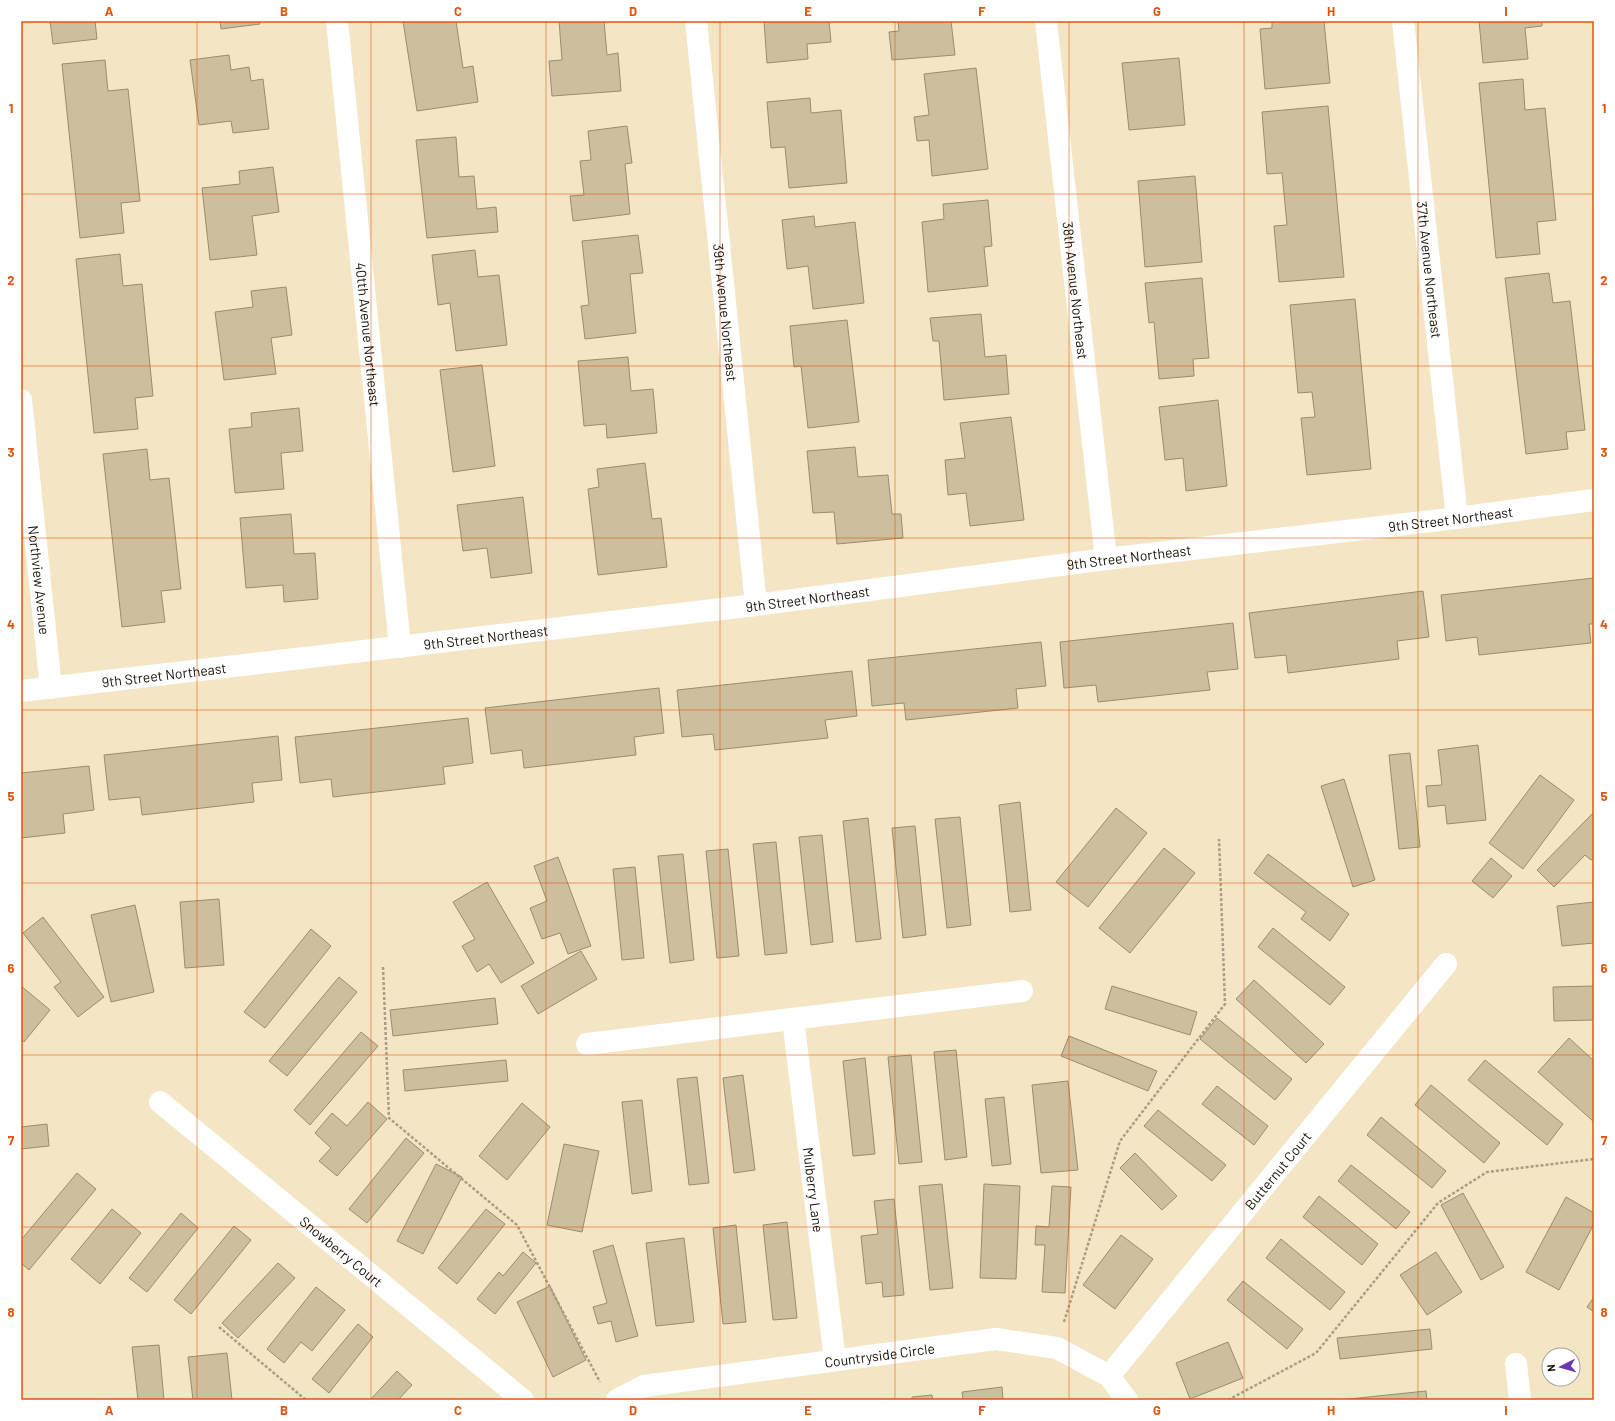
<svg xmlns="http://www.w3.org/2000/svg" width="1615" height="1421" viewBox="0 0 1615 1421" font-family="Barlow,sans-serif">
	<style>
		.building { fill: #cdbe9d; stroke: #9a8d6d }
		.lines { fill: none; stroke-linecap: round; stroke-linejoin: round }
		.path { stroke: #a99e84; stroke-width: 2.5; stroke-dasharray: 3 2; stroke-linecap: butt }
		.minor { stroke: #fff; stroke-width: 22 }
		.grid { fill: none; stroke: #de550c; stroke-width: 1; stroke-opacity: 0.55 }
		.labels { text-anchor: middle; dominant-baseline: central; stroke-width: 4; stroke-linejoin: round; paint-order: stroke }
		.street-label { font-size: 14px; fill: #171106; stroke: #fff }
		.neatline { fill: none; stroke: #de550c; stroke-width: 1.5 }
		.grid-label { font-size: 13px; text-anchor: middle; font-weight: bold; fill: #de550c }
	</style>
	<rect width="100%" height="100%" fill="#f4e6c4"/>
	<path class="building" d="M50,21H95L97,39L53,44Z
		M220,21H259L260,24L221,29Z
		M403,21H456L463,68L473,66L478,102L417,111Z
		M559,21H604L607,55L618,53L621,91L552,96L549,61L562,60Z
		M764,21H829L831,42L807,44L808,59L767,63Z
		M898,21H951L955,55L892,60L889,32L899,31Z
		M1272,21H1324L1330,83L1265,89L1260,29L1272,28Z
		M1479,21H1542V26L1525,28L1528,59L1483,63Z
		M229,55L231,70L249,67L251,81L263,79L269,129L233,133L231,121L199,125L190,60Z
		M1179,58L1185,125L1129,130L1122,63Z
		M105,60L108,91L128,89L140,201L121,203L124,233L80,238L62,64Z
		M976,68L988,169L932,176L929,140L917,141L914,117L929,115L924,74Z
		M1523,79L1525,110L1545,108L1556,220L1537,222L1540,254L1496,258L1479,83Z
		M810,98L811,113L841,110L847,183L789,188L785,147L771,148L767,102Z
		M1328,106L1344,277L1279,282L1274,226L1287,225L1282,173L1267,174L1262,112Z
		M627,126L632,163L625,164L630,214L573,221L570,196L584,195L580,161L591,160L588,131Z
		M456,137L459,177L474,176L477,209L496,207L498,232L427,238L416,140Z
		M273,167L279,212L252,216L257,255L210,260L202,188L240,184L239,171Z
		M1195,176L1202,262L1145,267L1138,181Z
		M988,200L992,246L984,247L988,286L928,292L922,222L944,219L943,204Z
		M814,216L815,227L855,222L864,303L813,309L808,266L787,269L782,220Z
		M638,235L643,273L630,274L636,333L585,339L581,306L589,305L582,241Z
		M475,250L478,277L499,275L507,345L456,351L450,303L438,305L432,255Z
		M120,254L123,286L142,284L153,396L135,398L138,429L94,433L76,259Z
		M1549,273L1553,303L1570,301L1585,430L1566,432L1568,449L1526,454L1505,278Z
		M1202,278L1209,358L1193,359L1194,376L1159,379L1154,322L1149,323L1145,283Z
		M286,287L292,335L271,338L276,374L224,380L215,312L253,307L251,291Z
		M1355,299L1371,469L1307,475L1301,418L1315,417L1312,392L1298,393L1290,305Z
		M981,314L985,357L1006,355L1009,394L944,400L939,341H933L930,318Z
		M847,320L859,422L808,428L801,366L794,367L790,326Z
		M628,357L631,391L653,389L657,433L607,438L606,424L584,426L578,361Z
		M482,365L495,466L453,472L440,370Z
		M1218,400L1227,486L1186,491L1183,458L1165,460L1159,407Z
		M299,408L303,451L281,453L284,489L235,493L229,429L252,427L251,413Z
		M1011,417L1024,520L970,526L966,493L948,495L945,460L965,458L960,423Z
		M855,447L858,477L888,475L892,514H901L903,538L837,544L834,512L813,513L807,451Z
		M147,449L150,480L169,478L181,589L161,591L165,622L122,627L103,454Z
		M645,463L652,519L661,518L667,567L598,575L588,489L599,487L597,469Z
		M523,497L532,573L491,578L487,548L463,551L457,505Z
		M291,514L294,554L315,553L318,599L284,602L283,585L246,588L240,518Z
		M1594,578V624H1589L1591,643L1479,655L1477,637L1446,641L1441,595Z
		M1423,591L1429,637L1397,641L1399,659L1288,673L1286,655L1255,658L1249,613Z
		M1233,623L1238,669L1207,672L1210,690L1098,702L1096,685L1064,688L1060,642Z
		M1041,642L1046,686L1016,689L1018,708L906,720L904,703L872,706L868,660Z
		M852,671L857,716L825,720L828,738L715,750L713,734L682,737L677,690Z
		M659,688L664,733L634,737L636,755L524,768L522,750L491,754L485,708Z
		M468,718L473,763L443,767L445,784L333,797L331,779L300,783L295,737Z
		M278,736L282,780L252,783L254,802L142,815L140,797L109,800L104,755Z
		M1478,745L1486,820L1447,824L1445,805L1428,807L1426,786L1442,785L1438,750Z
		M1410,753L1420,847L1399,849L1389,755Z
		M89,766L94,810L63,814L65,833L21,838V773Z
		M1540,775L1574,800L1523,869L1489,843Z
		M1344,779L1375,880L1353,887L1321,786Z
		M1020,802L1031,910L1010,912L999,805Z
		M1116,808L1147,833L1088,907L1056,882Z
		M1594,812V858L1591,860L1585,855L1554,887L1537,870Z
		M960,817L971,925L947,928L935,819Z
		M868,818L881,939L856,942L843,821Z
		M915,826L926,935L903,938L892,828Z
		M822,835L833,942L811,945L799,837Z
		M776,842L787,953L765,955L753,844Z
		M1164,848L1195,873L1130,953L1099,928Z
		M728,849L739,956L717,958L706,851Z
		M683,854L694,960L670,963L658,856Z
		M1268,854L1349,914L1330,941L1301,919L1306,912L1254,873Z
		M558,857L591,946L568,954L560,933L542,939L530,908L547,901L534,866Z
		M1491,858L1512,876L1493,898L1472,881Z
		M635,867L644,958L622,960L613,869Z
		M487,882L534,963L501,983L489,964L477,972L462,946L475,939L453,902Z
		M219,899L224,965L185,968L180,902Z
		M1594,902V943L1562,946L1557,906Z
		M135,905L154,992L111,1002L91,915Z
		M43,917L104,997L78,1017L54,987L61,982L23,933Z
		M1273,928L1345,987L1330,1005L1258,947Z
		M311,929L331,946L265,1028L244,1012Z
		M581,951L597,979L538,1014L521,986Z
		M339,977L357,992L287,1076L269,1061Z
		M1254,980L1324,1044L1306,1063L1236,999Z
		M21,986L50,1010L24,1042L21,1039Z
		M1112,986L1197,1012L1190,1035L1105,1009Z
		M1594,986V1020L1554,1021L1553,987Z
		M495,998L498,1024L393,1036L390,1010Z
		M1217,1018L1292,1079L1275,1100L1200,1039Z
		M361,1032L378,1046L310,1125L294,1110Z
		M1069,1036L1157,1071L1148,1091L1061,1056Z
		M1569,1038L1594,1061V1122L1538,1072Z
		M956,1050L967,1157L945,1160L934,1052Z
		M911,1055L922,1162L899,1164L888,1057Z
		M865,1058L875,1154L853,1156L843,1061Z
		M506,1060L508,1081L405,1091L403,1070Z
		M1485,1060L1563,1124L1547,1145L1468,1080Z
		M743,1075L755,1170L734,1173L723,1078Z
		M697,1077L709,1183L689,1185L677,1079Z
		M1068,1081L1078,1170L1041,1173L1032,1085Z
		M1431,1085L1500,1143L1484,1163L1415,1105Z
		M1217,1086L1268,1126L1254,1145L1202,1104Z
		M1004,1097L1011,1164L992,1166L985,1099Z
		M642,1100L652,1191L632,1194L622,1102Z
		M368,1102L387,1119L337,1176L319,1161L331,1148L315,1133L332,1113L347,1126Z
		M522,1103L550,1127L507,1180L479,1156Z
		M1158,1110L1226,1165L1212,1181L1144,1126Z
		M1381,1117L1446,1171L1432,1188L1367,1135Z
		M47,1124L49,1146L21,1149V1127Z
		M406,1138L424,1153L367,1223L349,1209Z
		M564,1144L599,1151L582,1232L547,1225Z
		M1135,1153L1177,1196L1162,1210L1120,1168Z
		M436,1164L462,1177L423,1254L397,1241Z
		M1351,1165L1410,1212L1396,1229L1338,1181Z
		M77,1173L96,1189L29,1270L21,1263V1240Z
		M942,1184L953,1288L930,1290L919,1186Z
		M984,1184L1020,1186L1016,1279L980,1278Z
		M1052,1186L1071,1187L1065,1293L1042,1292L1045,1245H1035L1036,1226L1049,1227Z
		M1463,1193L1504,1267L1481,1280L1441,1205Z
		M1319,1196L1378,1244L1362,1265L1303,1217Z
		M1566,1197L1594,1213V1224L1559,1290L1526,1272Z
		M894,1199L904,1295L883,1297L882,1282L866,1284L861,1236L878,1234L874,1201Z
		M112,1209L141,1233L100,1284L71,1259Z
		M486,1209L505,1224L457,1284L438,1268Z
		M181,1213L198,1228L147,1292L129,1278Z
		M787,1222L797,1318L773,1320L763,1225Z
		M736,1225L746,1322L723,1324L713,1228Z
		M234,1226L251,1240L191,1314L174,1300Z
		M1121,1235L1153,1259L1115,1309L1083,1285Z
		M684,1238L694,1322L656,1326L646,1243Z
		M1281,1239L1345,1292L1330,1310L1266,1258Z
		M613,1245L638,1336L616,1342L611,1321L598,1324L593,1307L607,1303L593,1251Z
		M523,1252L536,1263L495,1314L477,1299L499,1272L503,1276Z
		M1436,1252L1462,1292L1427,1315L1400,1275Z
		M278,1263L295,1278L238,1338L222,1323Z
		M1243,1281L1303,1329L1287,1349L1227,1300Z
		M550,1286L586,1360L553,1377L517,1302Z
		M316,1287L345,1310L312,1351L301,1342L284,1363L267,1349Z
		M1594,1297V1312L1587,1307Z
		M358,1324L373,1337L329,1393L312,1379Z
		M1430,1329L1432,1349L1340,1359L1337,1338Z
		M1228,1342L1243,1378L1190,1399L1176,1363Z
		M159,1345L164,1400H138L132,1347Z
		M227,1353L232,1400H193L188,1357Z
		M397,1371L412,1385L398,1400H370Z
		M1002,1387L1003,1400H963L962,1392Z
		M1426,1391L1427,1400H1339Z
		M932,1395L933,1400H912V1397Z"/>
	<g class="lines">
		<path class="path" d="M383,967L389,1118L517,1225L600,1382
			M1064,1322L1120,1141L1225,1004L1219,839
			M219,1327L306,1400
			M1228,1400L1316,1353L1438,1203L1487,1172L1594,1159"/>
		<g class="minor">
			<path id="s1" d="M337,21L400,647"/>
			<path id="s2" d="M696,21L756,605"/>
			<path id="s3" d="M1046,21L1106,559"/>
			<path id="s4" d="M1403,21L1457,518"/>
			<path id="s5" d="M21,400L51,688"/>
			<path id="s6" d="M21,691L756,605L1106,559L1457,518L1594,500"/>
			<path id="s7" d="M793,1019L835,1360"/>
			<path d="M587,1044L1022,991"/>
			<path id="s8" d="M160,1102L523,1400"/>
			<path d="M1516,1364L1520,1400"/>
			<path id="s9" d="M1109,1376L1446,964"/>
			<path id="s10" d="M617,1400L644,1386L996,1339L1057,1348L1109,1376L1127,1400"/>
		</g>
	</g>
	<path class="grid" d="M197,21V1400M371,21V1400M546,21V1400M720,21V1400M895,21V1400M1069,21V1400M1244,21V1400M1418,21V1400M21,194H1594M21,366H1594M21,538H1594M21,710H1594M21,883H1594M21,1055H1594M21,1227H1594"/>
	<g class="labels">
		<g class="street-label">
			<text stroke="none"><textPath href="#s4" startOffset="250">37th Avenue Northeast</textPath></text>
			<text stroke="none"><textPath href="#s3" startOffset="271">38th Avenue Northeast</textPath></text>
			<text stroke="none"><textPath href="#s2" startOffset="293">39th Avenue Northeast</textPath></text>
			<text stroke="none"><textPath href="#s1" startOffset="315">40tth Avenue Northeast</textPath></text>
			<text stroke="none"><textPath href="#s6" startOffset="1440">9th Street Northeast</textPath></text>
			<text stroke="none"><textPath href="#s6" startOffset="1116">9th Street Northeast</textPath></text>
			<text stroke="none"><textPath href="#s5" startOffset="181">Northview Avenue</textPath></text>
			<text stroke="none"><textPath href="#s6" startOffset="792">9th Street Northeast</textPath></text>
			<text stroke="none"><textPath href="#s6" startOffset="468">9th Street Northeast</textPath></text>
			<text stroke="none"><textPath href="#s6" startOffset="144">9th Street Northeast</textPath></text>
			<text stroke="none"><textPath href="#s9" startOffset="266">Butternut Court</textPath></text>
			<text stroke="none"><textPath href="#s7" startOffset="172">Mulberry Lane</textPath></text>
			<text stroke="none"><textPath href="#s8" startOffset="235">Snowberry Court</textPath></text>
			<text stroke="none"><textPath href="#s10" startOffset="268">Countryside Circle</textPath></text>
		</g>
	</g>
	<rect width="1615" height="1421" fill="none" stroke="#ffffff" stroke-width="44"/>
	<g transform="translate(1561 1367) rotate(264)"><circle r="19" fill="#ffffff" stroke="#a2a09b"/>
	<path d="M0-3L7 15L0 10L-7 15Z" fill="#6b37ae"/>
	<text y="-6" font-size="11" font-weight="bold" text-anchor="middle" fill="#171106">N</text>
	</g>
	<rect x="22" y="22" width="1571" height="1377" class="neatline"/>
	<g class="grid-label">
		<text x="109" y="16">A</text>
		<text x="284" y="16">B</text>
		<text x="458" y="16">C</text>
		<text x="633" y="16">D</text>
		<text x="808" y="16">E</text>
		<text x="982" y="16">F</text>
		<text x="1157" y="16">G</text>
		<text x="1331" y="16">H</text>
		<text x="1506" y="16">I</text>
		<text x="11" y="113">1</text>
		<text x="1604" y="113">1</text>
		<text x="11" y="285">2</text>
		<text x="1604" y="285">2</text>
		<text x="11" y="457">3</text>
		<text x="1604" y="457">3</text>
		<text x="11" y="629">4</text>
		<text x="1604" y="629">4</text>
		<text x="11" y="801">5</text>
		<text x="1604" y="801">5</text>
		<text x="11" y="973">6</text>
		<text x="1604" y="973">6</text>
		<text x="11" y="1145">7</text>
		<text x="1604" y="1145">7</text>
		<text x="11" y="1317">8</text>
		<text x="1604" y="1317">8</text>
		<text x="109" y="1415">A</text>
		<text x="284" y="1415">B</text>
		<text x="458" y="1415">C</text>
		<text x="633" y="1415">D</text>
		<text x="808" y="1415">E</text>
		<text x="982" y="1415">F</text>
		<text x="1157" y="1415">G</text>
		<text x="1331" y="1415">H</text>
		<text x="1506" y="1415">I</text>
	</g>
</svg>
